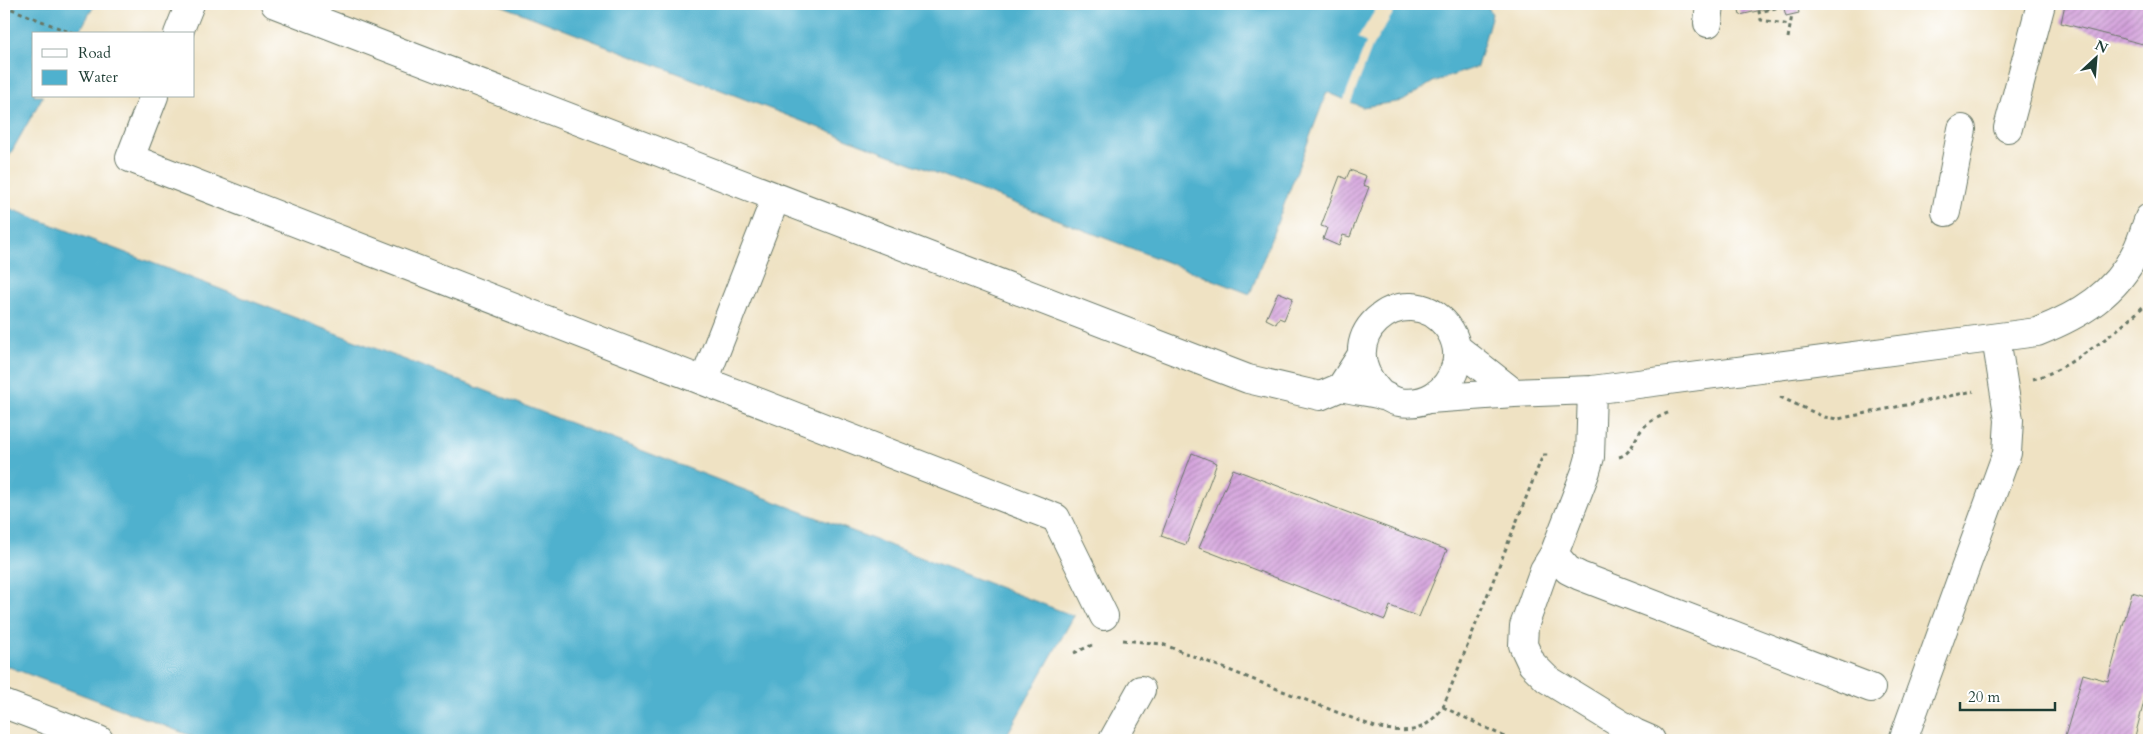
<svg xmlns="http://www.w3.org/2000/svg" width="2153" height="744" viewBox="0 0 2153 744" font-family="Cardo,serif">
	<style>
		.water { fill: #4fb1ce; stroke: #377781 }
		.pier { fill: #efe2c3 }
		.building { fill: url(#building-hatch) }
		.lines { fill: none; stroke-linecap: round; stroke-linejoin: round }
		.minor-casing { stroke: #687766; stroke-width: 30 }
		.path { stroke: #687766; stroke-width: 3; stroke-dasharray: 4 4; stroke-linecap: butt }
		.minor { stroke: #fff; stroke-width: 28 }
	</style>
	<defs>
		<pattern id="building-hatch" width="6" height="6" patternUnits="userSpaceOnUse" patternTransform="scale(1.25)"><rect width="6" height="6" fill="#d4a2dc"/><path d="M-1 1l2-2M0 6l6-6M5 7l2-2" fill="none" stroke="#ab85b3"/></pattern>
	</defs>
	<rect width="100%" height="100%" fill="#fff"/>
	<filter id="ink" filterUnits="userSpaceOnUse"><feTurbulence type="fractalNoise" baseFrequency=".02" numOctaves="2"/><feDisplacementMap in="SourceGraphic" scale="10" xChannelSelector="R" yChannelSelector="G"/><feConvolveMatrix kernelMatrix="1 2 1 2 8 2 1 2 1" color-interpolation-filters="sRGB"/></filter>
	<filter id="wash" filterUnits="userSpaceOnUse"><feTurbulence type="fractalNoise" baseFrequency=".0096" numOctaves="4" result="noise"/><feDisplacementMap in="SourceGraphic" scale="20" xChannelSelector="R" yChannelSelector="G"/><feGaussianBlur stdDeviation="1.12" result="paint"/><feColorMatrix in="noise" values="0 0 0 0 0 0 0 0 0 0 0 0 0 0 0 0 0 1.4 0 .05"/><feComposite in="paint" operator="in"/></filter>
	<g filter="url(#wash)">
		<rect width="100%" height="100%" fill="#efe2c3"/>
		<path class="water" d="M4,4H95L78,34H34V96H43L4,165Z
			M498,4H1486L1492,14L1477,67L1433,82L1403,101L1362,107L1327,92L1250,294Z
			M4,206L6,207L1074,616L1004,740H202L4,665Z"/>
		<path class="pier" d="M1379,4H1399L1372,47L1350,105L1343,102L1366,43L1358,38Z"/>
		<g id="blocks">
			<path class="building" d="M1738,4H1797L1799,13L1786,16L1783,5L1740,15Z
				M2065,4H2149V21L2143,44L2061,23Z
				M1350,170L1366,176L1363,185L1369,187L1350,237L1343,235L1339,246L1323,239L1327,228L1321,226L1340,176L1346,179Z
				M1278,292L1293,298L1284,320L1279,318L1276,324L1266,319Z
				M1192,453L1217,463L1186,545L1161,536Z
				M1233,469L1447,550L1419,617L1390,606L1385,620L1199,548Z
				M2132,592L2149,597V694H2146L2134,740H2064L2083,674L2108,681Z"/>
		</g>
	</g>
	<g filter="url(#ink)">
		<use href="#blocks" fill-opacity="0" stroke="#687766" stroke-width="1"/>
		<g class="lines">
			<defs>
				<path id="minor" d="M275,4L1248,379L1320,396L1341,387L1361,356
					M1708,23L1710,4
					M178,34L190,4
					M154,96L130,158L1056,518L1104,616
					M2008,128L2041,4
					M1946,212L1962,129
					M1457,348L1514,393
					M704,381L776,197
					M1341,387C1354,390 1368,392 1382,395C1388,397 1393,401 1399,402C1425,406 1447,393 1455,368C1460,354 1456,338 1447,326C1405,274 1323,339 1383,396
					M1592,390L1590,457L1586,471L1554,554L1568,570L1580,576L1871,688
					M1429,399L1514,393L1592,390L2037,332C2080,315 2116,294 2137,250C2142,240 2145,228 2149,218
					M1554,554L1544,570L1524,626L1523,645L1532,664L1547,679L1635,733L1651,740
					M4,704L99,740
					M1113,740L1141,690
					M1903,740L2007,453L2009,420L1996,338"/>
			</defs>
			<use href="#minor" class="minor-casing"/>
			<path class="path" d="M4,6L74,34
				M1784,6L1759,12L1761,20L1790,25
				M1788,38L1792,15
				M2033,379C2065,372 2128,325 2149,300
				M1780,397L1824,417L1838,419L1974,391
				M1619,457C1633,453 1634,438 1643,428C1650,420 1661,416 1670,412
				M1123,640L1162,644L1375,727C1406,733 1423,735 1443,707L1543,455H1550
				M1074,653L1092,645
				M1443,707L1511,740"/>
			<use href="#minor" class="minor"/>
		</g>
	</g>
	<rect width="2153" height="744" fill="none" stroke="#fff" stroke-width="20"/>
	<rect x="32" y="32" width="162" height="65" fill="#ffffff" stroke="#a5b1ae"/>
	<rect x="42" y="49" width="25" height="8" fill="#ffffff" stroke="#a5b1ae"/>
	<text x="78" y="58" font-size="15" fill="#1f3d34">Road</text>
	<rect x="42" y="70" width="25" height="15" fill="#4fb1ce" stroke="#a5b1ae"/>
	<text x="78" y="82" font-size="15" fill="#1f3d34">Water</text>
	<g transform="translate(2096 58) rotate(26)" stroke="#ffffff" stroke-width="4" paint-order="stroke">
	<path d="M0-4L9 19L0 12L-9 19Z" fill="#1f3d34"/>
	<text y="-8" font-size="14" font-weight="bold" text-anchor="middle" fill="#1f3d34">N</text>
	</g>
	<path d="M1960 702v8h95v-8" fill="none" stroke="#1f3d34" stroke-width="2.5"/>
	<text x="1968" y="702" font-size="15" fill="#1f3d34" stroke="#ffffff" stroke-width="4" paint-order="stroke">20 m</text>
</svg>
